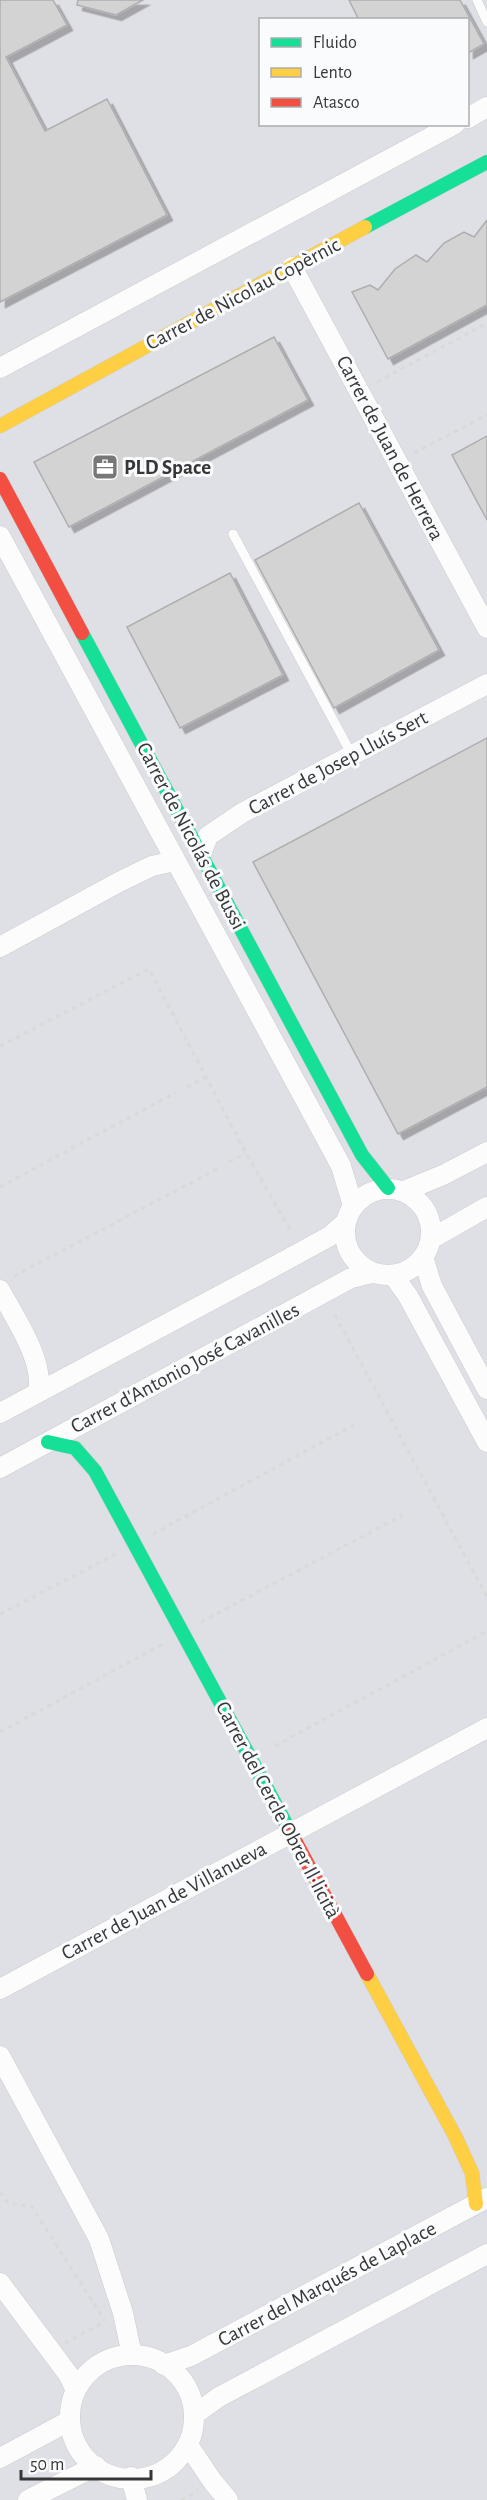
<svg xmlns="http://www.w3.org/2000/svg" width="487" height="2500" viewBox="0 0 487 2500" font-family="'Alegreya Sans',sans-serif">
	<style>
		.built { fill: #dfe0e6; fill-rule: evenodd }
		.building { fill: #d3d3d4; stroke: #aeaeaf; stroke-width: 1.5; filter: url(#shadow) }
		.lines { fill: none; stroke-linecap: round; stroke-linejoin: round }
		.lane-casing { stroke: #cccccd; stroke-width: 10 }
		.street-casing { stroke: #cccccd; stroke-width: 21 }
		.fast-casing { stroke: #cccccd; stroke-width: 15 }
		.slow-casing { stroke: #cccccd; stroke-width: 15 }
		.jam-casing { stroke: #cccccd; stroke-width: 15 }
		.path { stroke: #d9d9da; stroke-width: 3; stroke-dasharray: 4.5 4.5; stroke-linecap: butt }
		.lane { stroke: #fcfcfd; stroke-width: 9 }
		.street { stroke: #fcfcfd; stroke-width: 20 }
		.fast { stroke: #16e098; stroke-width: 14 }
		.slow { stroke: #ffcf43; stroke-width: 14 }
		.jam { stroke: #f24e42; stroke-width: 14 }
		.labels { text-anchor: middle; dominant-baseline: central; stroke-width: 6; stroke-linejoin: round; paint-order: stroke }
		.street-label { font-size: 21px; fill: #373738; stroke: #fafbfd }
		.poi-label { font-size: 21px; font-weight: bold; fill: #373738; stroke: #fafbfd; text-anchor: start }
	</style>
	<defs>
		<filter id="shadow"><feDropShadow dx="5.5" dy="5.5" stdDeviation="0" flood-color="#0004"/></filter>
	</defs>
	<rect width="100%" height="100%" fill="#eeeeef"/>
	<path class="built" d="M0,0H487V2500H0ZM260,20H468V124H260Z"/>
	<path class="building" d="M0,0H53L67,25L6,57L45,131L107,99L167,215L0,302Z
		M78,0H143L116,15L77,5Z
		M349,0H460L484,44L468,53V20H359Z
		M487,220V305L388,359L352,292L370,285L378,290L395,269L416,255L427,262L444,243L464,232L474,237Z
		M274,337L308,400L69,527L34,462Z
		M487,436V520L452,455Z
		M359,503L439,650L334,708L255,560Z
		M230,573L283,675L180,728L127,627Z
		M487,738V1087L398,1134L253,862Z"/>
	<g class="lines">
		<defs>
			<path id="lane" d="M477,0L487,22
				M233,534L352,755"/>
			<path id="street" d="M468,118L487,107
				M292,267L487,628
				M0,368L455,124
				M0,536L341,1166L353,1206
				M201,854L208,836L242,813L487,684
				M0,947L119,882L152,866L175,861
				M345 1232a43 43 0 1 1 86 0a43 43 0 1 1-86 0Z
				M404,1191L443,1175L487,1152
				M431,1239L487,1207
				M423,1257L432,1286L487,1389
				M393,1275L408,1296L487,1442
				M0,1290C14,1317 45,1361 38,1392
				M0,1413L277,1265L330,1236L346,1222
				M0,1468L351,1278L372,1273
				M0,1989L487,1728
				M0,2056L99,2239L123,2313L132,2355
				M0,2283L68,2374L76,2390
				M70 2417a62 62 0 1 1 124 0a62 62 0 1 1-124 0Z
				M164,2365L191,2356L487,2198
				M194,2415L219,2397L487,2254
				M188,2445L213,2482L228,2500
				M0,2458L69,2421
				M131,2477L137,2500
				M28,2500L96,2466"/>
			<path id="fast" d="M365,227L487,162
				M82,633L362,1155L388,1188
				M48,1442L75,1448L95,1471L291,1833"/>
			<path id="slow" d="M0,426L365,227
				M367,1974L455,2136L472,2173L476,2204"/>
			<path id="jam" d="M0,479L82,633
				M291,1833L367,1974"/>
		</defs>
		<use href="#lane" class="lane-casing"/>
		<use href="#street" class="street-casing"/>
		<use href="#fast" class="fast-casing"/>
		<use href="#slow" class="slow-casing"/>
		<use href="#jam" class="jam-casing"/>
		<path class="path" d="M377,382L487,323
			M414,453L487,415
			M0,1046L149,969L246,1153L291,1231
			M187,1087L206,1077
			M229,1162L246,1153
			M0,1187L175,1093
			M14,1276L217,1169
			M335,1315L487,1597
			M153,1534L354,1425
			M0,1614L116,1554
			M201,1622L403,1515
			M0,1732L165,1643
			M275,1746L487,1631
			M0,2192L8,2203L32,2207L105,2321
			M65,2343L104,2322
			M181,2500L198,2491"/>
		<use href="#lane" class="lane"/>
		<use href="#street" class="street"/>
		<use href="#fast" class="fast"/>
		<use href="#slow" class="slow"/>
		<use href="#jam" class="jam"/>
	</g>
	<defs>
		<symbol id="office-square" viewBox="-11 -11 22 22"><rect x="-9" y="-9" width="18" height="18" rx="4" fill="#777778" stroke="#fafbfd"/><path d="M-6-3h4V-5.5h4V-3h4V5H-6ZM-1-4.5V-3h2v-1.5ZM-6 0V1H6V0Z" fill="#fff"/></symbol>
	</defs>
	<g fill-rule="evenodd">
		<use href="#office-square" x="90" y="452" width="30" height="30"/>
	</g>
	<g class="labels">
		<g class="street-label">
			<text transform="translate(243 294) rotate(-28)">Carrer de Nicolau Copèrnic</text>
			<text transform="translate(390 448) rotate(62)">Carrer de Juan de Herrera</text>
			<text transform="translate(338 763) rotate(-28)">Carrer de Josep Lluís Sert</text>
			<text transform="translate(191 836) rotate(62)">Carrer de Nicolás de Bussi</text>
			<text transform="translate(185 1368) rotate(-28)">Carrer d'Antonio José Cavanilles</text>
			<text transform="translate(278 1810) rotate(62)">Carrer del Cercle Obrer Il·licità</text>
			<text transform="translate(164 1901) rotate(-28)">Carrer de Juan de Villanueva</text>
			<text transform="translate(327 2284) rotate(-28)">Carrer del Marqués de Laplace</text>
		</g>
		<g class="poi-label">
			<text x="124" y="467">PLD Space</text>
		</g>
	</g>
	<rect x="259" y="18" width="210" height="108" fill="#fafbfd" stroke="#acadae" stroke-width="1.5"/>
	<rect x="271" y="38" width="30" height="9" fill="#16e098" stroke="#acadae" stroke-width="1.5"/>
	<text x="313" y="48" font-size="18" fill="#373738">Fluido</text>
	<rect x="271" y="68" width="30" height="9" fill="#ffcf43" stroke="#acadae" stroke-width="1.5"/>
	<text x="313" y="78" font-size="18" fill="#373738">Lento</text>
	<rect x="271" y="98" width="30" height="9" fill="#f24e42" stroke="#acadae" stroke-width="1.5"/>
	<text x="313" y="108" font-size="18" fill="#373738">Atasco</text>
	<path d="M21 2470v9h130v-9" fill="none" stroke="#373738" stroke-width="3"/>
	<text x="30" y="2470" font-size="18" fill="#373738" stroke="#fafbfd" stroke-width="4.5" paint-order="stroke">50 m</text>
</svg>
